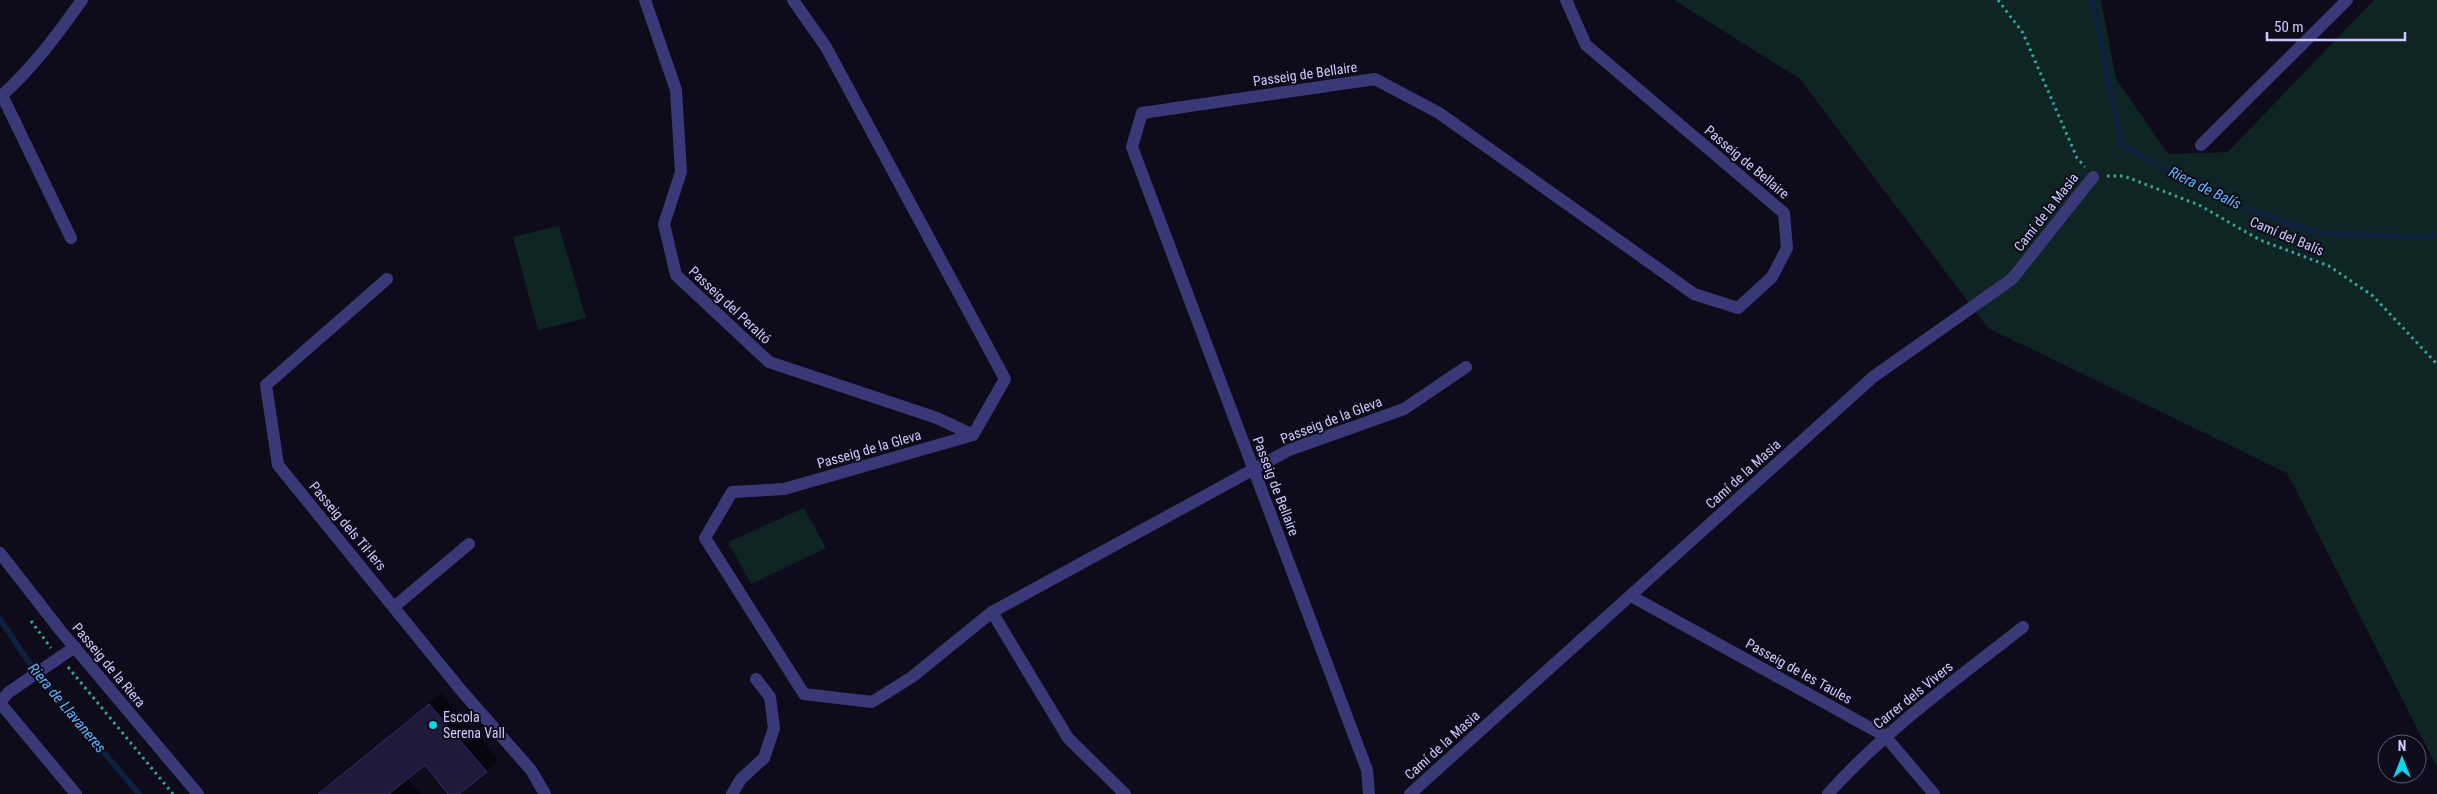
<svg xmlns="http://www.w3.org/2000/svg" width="2437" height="794" viewBox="0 0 2437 794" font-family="'Roboto Condensed',sans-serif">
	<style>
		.green { fill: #0f2524 }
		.shadow { fill: #0007 }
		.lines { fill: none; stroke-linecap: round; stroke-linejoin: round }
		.stream { stroke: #0e213e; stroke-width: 5.5 }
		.building { fill: #1f193b; stroke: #362c66 }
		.path { stroke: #33a79d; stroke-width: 3; stroke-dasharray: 2.5 4; stroke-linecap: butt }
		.minor { stroke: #3a3978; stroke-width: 12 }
		.tertiary { stroke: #3a3978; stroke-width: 12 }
		.poi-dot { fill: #0cd6e6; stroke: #0e0c1b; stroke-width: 2 }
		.labels { text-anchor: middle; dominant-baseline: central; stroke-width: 4; stroke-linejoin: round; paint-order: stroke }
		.street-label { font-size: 14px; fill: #cec9fc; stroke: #0e0c1b }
		.poi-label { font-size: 14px; fill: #cec9fc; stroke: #0e0c1b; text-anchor: start }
		.water-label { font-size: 15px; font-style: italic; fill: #5db4f7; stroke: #0e0c1b }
	</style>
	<rect width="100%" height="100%" fill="#0e0c1b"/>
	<path class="green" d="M1674,0H2101L2116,79L2168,154L2228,152L2374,0H2437V767L2287,473L1988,328L1800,79Z
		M559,226L586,318L538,330L513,237Z
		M804,508L826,548L751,584L728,542Z"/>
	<path class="shadow" d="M441,693L498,759L487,771L457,794H450L425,764L407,778L421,794H317Z"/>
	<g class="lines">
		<path class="stream" d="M2092,0L2121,145L2224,201L2317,233L2426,237L2437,234
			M0,619L34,670L139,794"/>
	</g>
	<path class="building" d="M429,704L487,772L459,794H448L425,765L389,794H318Z"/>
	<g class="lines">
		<path class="path" d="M1998,0L2023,33L2077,158L2085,167
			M2107,176H2124L2199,205L2260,240L2329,266L2373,296L2437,364
			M31,621L51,648
			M68,667L173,794"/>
		<path class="minor" d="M645,0L676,90L681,172L664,224L676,275L769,362L937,418L973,435
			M793,0L826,47L1005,379L973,435L784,489L732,492L705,538L804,694L872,702L912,677L992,612L1289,450L1404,409L1466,367
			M2,95L71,238
			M0,97C32,69 57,35 82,0
			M2201,145L2347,0
			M387,279L266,385L278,465L460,689L531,770L545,794
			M0,553L60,630L198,794
			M1631,596L1885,736L1934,794
			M395,606L469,544
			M992,612L1068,738L1125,794
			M0,702L9,692L75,647
			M732,794L741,779L764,758L774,728L770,697L756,679
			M1369,794L1367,770L1132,147L1142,113L1375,79L1439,113L1694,294L1738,308L1772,277L1787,248L1784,213L1586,45L1566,0
			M1410,794L1873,377L2012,279L2093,177
			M1828,794C1885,730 1956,680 2023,627"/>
		<path class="tertiary" d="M0,703L76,794"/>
	</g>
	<circle class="poi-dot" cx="433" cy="725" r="5"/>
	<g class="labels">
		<g class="street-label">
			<text transform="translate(1305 74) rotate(-8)">Passeig de Bellaire</text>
			<text transform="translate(1747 162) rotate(40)">Passeig de Bellaire</text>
			<text transform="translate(2046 212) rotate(-52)">Camí de la Masia</text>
			<text transform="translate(2287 236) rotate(23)">Camí del Balís</text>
			<text transform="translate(730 305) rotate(43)">Passeig del Peraltó</text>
			<text transform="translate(1331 420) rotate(-21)">Passeig de la Gleva</text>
			<text transform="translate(869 449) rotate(-16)">Passeig de la Gleva</text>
			<text transform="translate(1743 474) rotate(-42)">Camí de la Masia</text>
			<text transform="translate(1276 486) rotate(69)">Passeig de Bellaire</text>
			<text transform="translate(348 526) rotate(50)">Passeig dels Til·lers</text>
			<text transform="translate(109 665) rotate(50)">Passeig de la Riera</text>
			<text transform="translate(1799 671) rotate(29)">Passeig de les Taules</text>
			<text transform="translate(1913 695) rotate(-39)">Carrer dels Vivers</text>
			<text transform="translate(1442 745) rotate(-42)">Camí de la Masia</text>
		</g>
		<g class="poi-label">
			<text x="443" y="717">Escola<tspan x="443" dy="16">Serena Vall</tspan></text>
		</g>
		<g class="water-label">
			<text transform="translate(2205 188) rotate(26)">Riera de Balís</text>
			<text transform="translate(67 708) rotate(50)">Riera de Llavaneres</text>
		</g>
	</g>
	<g transform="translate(2402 759)"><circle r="24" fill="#0e0c1b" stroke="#5b5875"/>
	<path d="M0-4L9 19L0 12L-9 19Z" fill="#0cd6e6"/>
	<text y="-8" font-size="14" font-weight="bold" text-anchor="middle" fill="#cec9fc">N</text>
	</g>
	<path d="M2267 32v8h138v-8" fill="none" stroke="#cec9fc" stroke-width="2.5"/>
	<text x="2274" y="32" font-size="15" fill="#cec9fc" stroke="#0e0c1b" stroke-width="4" paint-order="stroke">50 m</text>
</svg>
